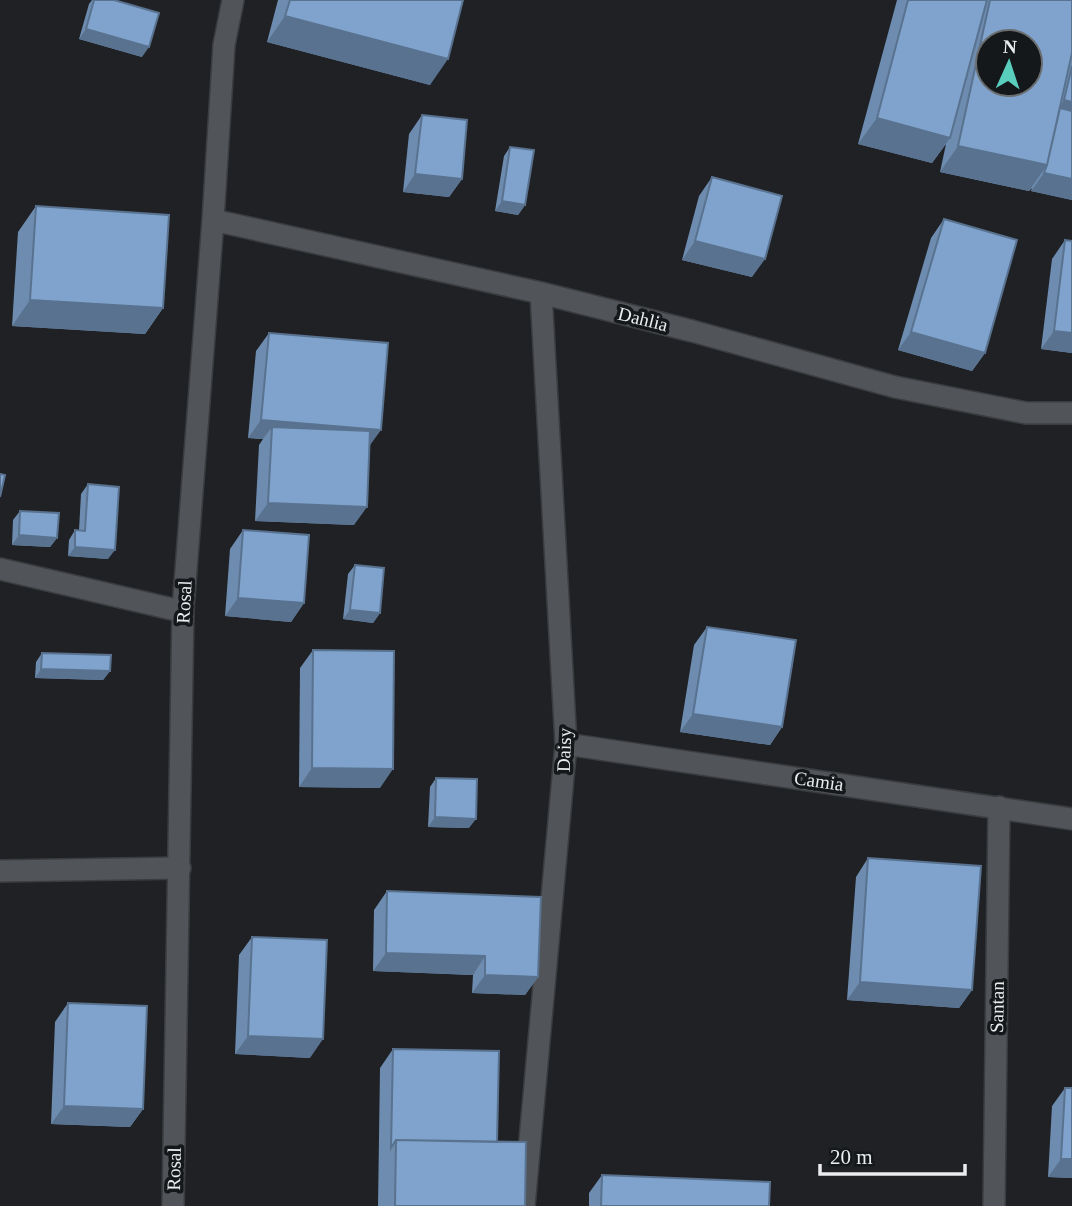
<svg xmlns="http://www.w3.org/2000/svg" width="1072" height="1206" viewBox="0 0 1072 1206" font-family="Georgia,serif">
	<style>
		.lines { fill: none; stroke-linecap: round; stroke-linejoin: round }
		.street-casing { stroke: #3a3c3f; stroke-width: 24 }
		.street { stroke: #515458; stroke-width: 21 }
		.wall { fill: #6d8caf }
		.shaded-wall { fill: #59728f }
		.building { fill: #7fa3cc; stroke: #59728f; stroke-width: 2; fill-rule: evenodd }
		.labels { text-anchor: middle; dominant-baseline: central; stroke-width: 7; stroke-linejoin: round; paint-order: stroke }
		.street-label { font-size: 19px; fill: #eaecee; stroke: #15181b }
	</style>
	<rect width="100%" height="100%" fill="#1f2125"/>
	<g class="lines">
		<defs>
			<path id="street" d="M213,220L541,293L692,331L895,387L1026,413H1072
				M0,569L172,609H183
				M566,744L1072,819
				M0,871L180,868
				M173,1206L183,609L213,220L224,45L233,0
				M524,1206L566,744L541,293
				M994,1206L999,807"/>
		</defs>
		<use href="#street" class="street-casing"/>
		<use href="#street" class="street"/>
	</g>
	<path class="wall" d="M92,0H114L142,57L79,39L89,4Z
		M278,0H463L430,85L267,42Z
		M897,0H1072V200L1031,191L1032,188L1029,191L940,172L946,144L932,163L858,144Z
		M422,115L462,179L449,197L403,192L409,134Z
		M510,147L525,205L518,215L495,211L504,156Z
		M712,177L752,277L682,260L699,196Z
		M36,206L163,308L145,334L12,326L18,232Z
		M944,219L985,353L972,371L898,350L931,238Z
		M1065,240L1072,241V353L1041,349L1052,259Z
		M269,333L369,447L354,525L255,521L259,445L263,439L248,438L256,351Z
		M88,484L108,559L68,556L69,540L75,530H79L81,494Z
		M20,511L57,538L50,547L12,545L13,520Z
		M243,530L304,603L291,622L225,616L230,549Z
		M355,565L380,613L373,623L343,619L348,574Z
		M707,627L782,727L770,745L680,732L694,645Z
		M313,650L380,788L299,787L300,668Z
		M42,653L110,671L103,680L35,678L36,662Z
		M436,778L469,828L428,827L430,787Z
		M868,858L972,990L959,1008L847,1000L856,877Z
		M387,891L538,977L525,995L472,993L473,975L373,971L374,910Z
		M252,937L310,1058L235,1054L239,955Z
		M68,1003L143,1109L130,1127L51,1124L55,1022Z
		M393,1049L497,1142L525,1206H378L380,1068Z
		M1065,1088H1072V1178L1048,1177L1052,1106Z
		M602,1175L769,1206H589V1193Z"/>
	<path class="shaded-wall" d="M285,16L448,59L430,85L267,42Z
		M86,29L149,47L142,57L79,39Z
		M1064,100L1072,102V132L1058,109Z
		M877,118L950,138L932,163L858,144Z
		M958,146L1047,165L1029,191L940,172Z
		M1044,173L1072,179V200L1031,191Z
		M415,174L462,179L449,197L403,192Z
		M502,201L525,205L518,215L495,211Z
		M695,241L765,259L752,277L682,260Z
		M30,300L163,308L145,334L12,326Z
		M1054,331L1072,333V353L1041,349Z
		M911,332L985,353L972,371L898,350Z
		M261,420L381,430L368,448L272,427L263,439L248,438Z
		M268,503L367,507L354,525L255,521Z
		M19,535L57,538L50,547L12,545Z
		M75,547L115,550L108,559L68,556Z
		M238,598L304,603L291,622L225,616Z
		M350,610L380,613L373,623L343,619Z
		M41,669L110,671L103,680L35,678Z
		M693,714L782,727L770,745L680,732Z
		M312,768L393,769L380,788L299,787Z
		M435,817L476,819L469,828L428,827Z
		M386,953L485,956L473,975L373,971Z
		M485,975L538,977L525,995L472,993Z
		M860,982L972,990L959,1008L847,1000Z
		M248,1036L323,1039L310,1058L235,1054Z
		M64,1106L143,1109L130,1127L51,1124Z
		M1061,1159H1072V1178L1048,1177Z"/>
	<path class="building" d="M94,0H114L159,13L149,47L86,29Z
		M290,0H463L448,59L285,16Z
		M908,0H987L950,138L877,118Z
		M990,0H1072V53L1047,165L958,146ZM988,42H1030V84H988Z
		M1072,66V102L1064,100Z
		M1060,108L1072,111V179L1044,173L1047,165Z
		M422,115L467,120L462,179L415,174Z
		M510,147L534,150L525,205L502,201Z
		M712,177L782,196L765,259L695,241Z
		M36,206L169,215L163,308L30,300Z
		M944,219L1017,240L985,353L911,332Z
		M1065,240L1072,241V333L1054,331Z
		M269,333L388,343L381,430L261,420Z
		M272,427L370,431L367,507L268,503Z
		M0,474L5,475L0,497Z
		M88,484L119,487L115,550L75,547V530L85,531Z
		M20,511L59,513L57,538L19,535Z
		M243,530L309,535L304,603L238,598Z
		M355,565L384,568L380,613L350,610Z
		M707,627L796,640L782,727L693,714Z
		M313,650L394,651L393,769L312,768Z
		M42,653L111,655L110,671L41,669Z
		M436,778L477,779L476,819L435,817Z
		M868,858L981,866L972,990L860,982Z
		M387,891L541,897L538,977L485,975V956L386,953Z
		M252,937L327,940L323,1039L248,1036Z
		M68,1003L147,1006L143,1109L64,1106Z
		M393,1049L499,1051L497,1142L396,1140L391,1148Z
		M1065,1088H1072V1159H1061Z
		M396,1140L526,1142L525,1206H395Z
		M602,1175L770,1182L769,1206H601Z"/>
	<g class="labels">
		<g class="street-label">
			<text transform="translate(643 319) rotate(14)">Dahlia</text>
			<text transform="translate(184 602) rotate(-87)">Rosal</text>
			<text transform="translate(564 750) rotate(-88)">Daisy</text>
			<text transform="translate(819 781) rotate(8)">Camia</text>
			<text transform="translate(997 1007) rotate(-89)">Santan</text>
			<text transform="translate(174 1169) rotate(-89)">Rosal</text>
		</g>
	</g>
	<g transform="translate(1009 63) rotate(3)"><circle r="33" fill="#15181b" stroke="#6a6d6f" stroke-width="2"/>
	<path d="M0-5L12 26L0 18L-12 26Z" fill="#5acebd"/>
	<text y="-10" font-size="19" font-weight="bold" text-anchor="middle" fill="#eaecee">N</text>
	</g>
	<path d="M820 1164v10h145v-10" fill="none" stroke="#eaecee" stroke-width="3.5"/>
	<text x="830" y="1164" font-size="21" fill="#eaecee" stroke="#15181b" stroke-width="5" paint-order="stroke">20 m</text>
</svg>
